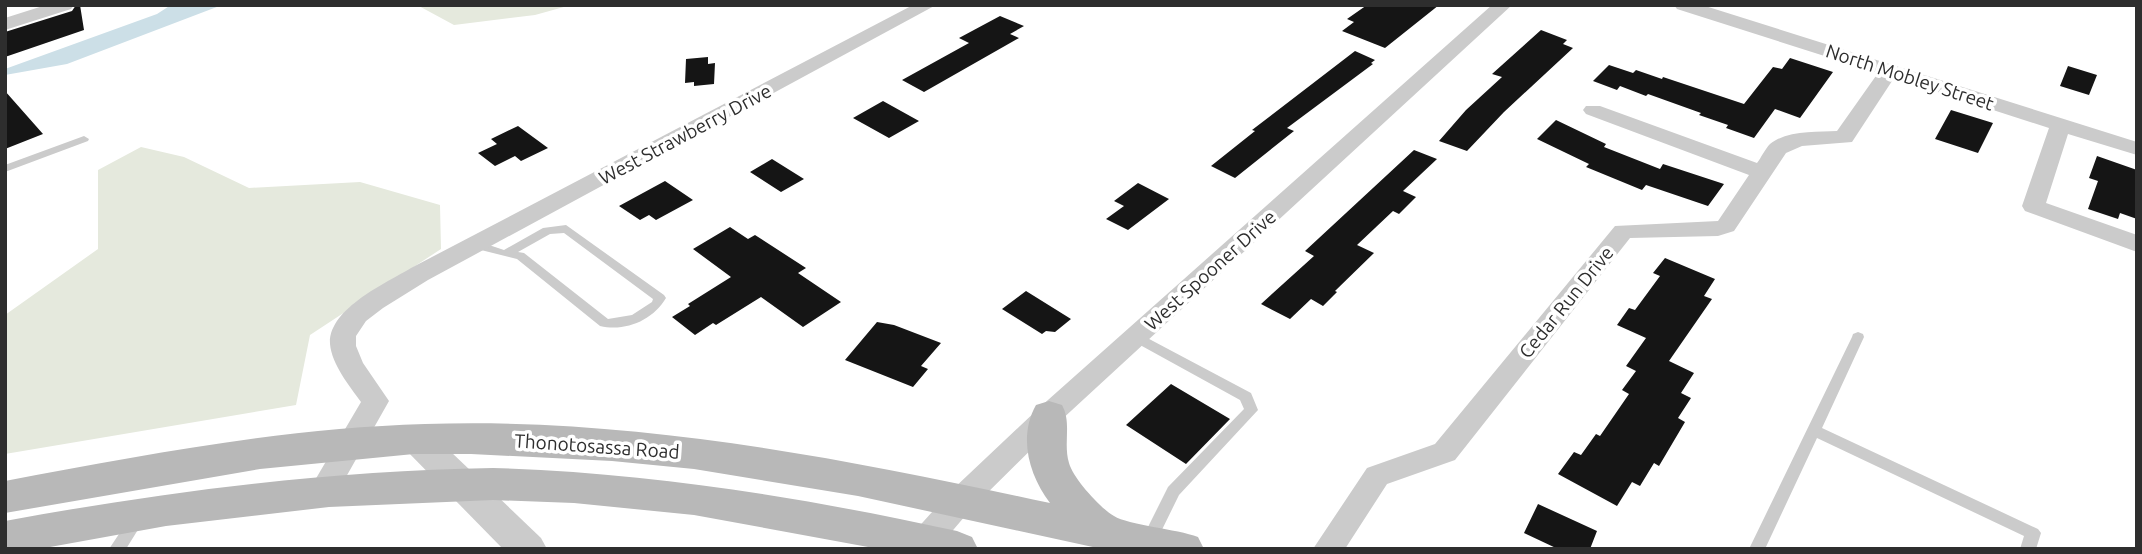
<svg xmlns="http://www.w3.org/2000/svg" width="2142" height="554" viewBox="0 0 2142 554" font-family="Ubuntu,sans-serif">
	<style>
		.green { fill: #e5e9dd }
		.water { fill: #ccdfe7 }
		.building { fill: #151515 }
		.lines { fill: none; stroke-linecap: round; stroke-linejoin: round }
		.service { fill: #cbcbcb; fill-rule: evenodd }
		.minor { fill: #cbcbcb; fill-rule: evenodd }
		.tertiary { fill: #cbcbcb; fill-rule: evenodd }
		.secondary { fill: #b8b8b8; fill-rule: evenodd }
		.labels { text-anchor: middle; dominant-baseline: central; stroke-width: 7; stroke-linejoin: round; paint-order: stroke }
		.street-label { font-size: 19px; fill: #2e2e2e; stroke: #fff }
	</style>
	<rect width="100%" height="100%" fill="#fff"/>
	<path class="green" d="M417,5H571L535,15L454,25Z
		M141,147L184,157L249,188L360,182L440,205L441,249L310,335L296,405L5,454V315L98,249V170Z"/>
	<path class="water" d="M171,5H222L67,64L5,75V69L157,14Z"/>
	<path class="building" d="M76,5H80L84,30L5,57V32L72,11Z
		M1367,5H1439L1385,48L1342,31L1354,22L1347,19Z
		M1000,16L1024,26L1010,34L1019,38L924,92L902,80L969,43L959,38Z
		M1541,30L1567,40L1563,44L1573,48L1504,112L1467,151L1439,141L1466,110L1502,77L1492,74Z
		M1355,51L1375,60L1371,63L1373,64L1287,128L1294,131L1235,178L1211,166L1255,131L1252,130Z
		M708,57V64L715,63L714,84L694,86V82L685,83L686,59Z
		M1790,58L1833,72L1800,118L1775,109L1754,138L1726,128L1728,125L1699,115L1701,113L1648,94L1646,96L1620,86L1617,90L1593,81L1609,65L1633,73L1636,70L1662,79L1663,77L1744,104L1773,67L1782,69Z
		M2068,66L2097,75L2089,95L2060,86Z
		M5,91L43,134L5,149Z
		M883,101L919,121L889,138L853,118Z
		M1951,110L1993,123L1978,153L1935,139Z
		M1556,120L1606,144L1604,147L1660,169L1663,164L1724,184L1708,206L1646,185L1642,190L1586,167L1589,164L1537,139Z
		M518,126L548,148L521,161L515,156L495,166L478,153L497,144L491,139Z
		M1414,150L1437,159L1403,191L1416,197L1399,214L1393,211L1357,245L1374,253L1335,291L1337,292L1323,306L1311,299L1290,319L1261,304L1314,256L1305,251Z
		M2097,156L2137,170V219L2120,213L2118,219L2088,209L2098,181L2089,178Z
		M772,159L804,179L781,192L750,172Z
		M665,181L693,200L656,220L649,215L640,220L619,206Z
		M1138,183L1169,199L1128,230L1106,219L1124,206L1114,201Z
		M730,227L748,239L755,235L806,268L798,273L841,302L803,327L761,297L716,325L713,323L695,335L672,317L690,306L688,304L731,277L693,249Z
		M1665,258L1715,279L1704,296L1712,299L1669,361L1694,373L1681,393L1691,398L1678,418L1685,422L1659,466L1654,463L1640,486L1632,482L1617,506L1558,474L1574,452L1581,455L1596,434L1600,436L1629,394L1622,390L1636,371L1626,366L1646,338L1617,325L1629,308L1635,310L1660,276L1653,273Z
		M1026,291L1071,319L1055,332L1046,331L1042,334L1002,309Z
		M877,322L894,325L941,343L921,366L928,369L913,387L845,360Z
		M1171,384L1230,419L1186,464L1126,425Z
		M1538,504L1597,531L1590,549H1558L1524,533Z"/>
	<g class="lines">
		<path class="service" d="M84,136L89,139L88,141L5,172V165Z
			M566,225L664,295L666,298C653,320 626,332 600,326L517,259L473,248L471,245L477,241L504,250L543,228ZM564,233L653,299L652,302L632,315L608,319L524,253L518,252L550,234Z
			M1136,332L1251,393L1258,410L1179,495L1154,546L1149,547L1144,546L1141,541L1168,487L1244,409L1240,400L1131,340L1130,337L1131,334Z
			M1858,332L1863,334L1864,337L1822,428L2038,529L2041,533L2036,549H2020L2024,536L1817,438L1765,549H1749L1852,337L1853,334Z
			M136,514L141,516L144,520L126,549H109L131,516Z"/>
		<path class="minor" d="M46,5H74L71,9L5,30V18Z
			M913,5H936L428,280L383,308L366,321L356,336V346L363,363L389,401L333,500L323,504L313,500L308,492L361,402C349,385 332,365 330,344C328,309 386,283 411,268Z
			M1492,5H1512L1059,422L971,509L937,549H914L910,541L914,532L951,491L1039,408Z
			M1674,5H1702L2137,142V155L2068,134L2046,203L2137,235V252L2025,211L2022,206L2049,128L1894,78L1852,142L1802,146L1786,153L1734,231L1718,236L1630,238L1455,460L1387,484L1345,549H1313L1367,468L1435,444L1615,226L1718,221L1749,175L1586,114L1583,110L1586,106H1600L1757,163C1761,158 1765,149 1770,144C1787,130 1817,132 1837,131L1878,73L1677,9Z"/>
		<path class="tertiary" d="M416,426L428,430L541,538L547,549H503L404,448L399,439L404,430Z"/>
		<path class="secondary" d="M1049,401L1062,405C1072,423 1063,443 1069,463C1073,478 1100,508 1114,516C1128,525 1177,529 1198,537L1204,549H1102L858,496L694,469L612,461L471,454H414L260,469L5,513V481C144,455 284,428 425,424C636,417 846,459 1050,503C1029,475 1018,437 1036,405Z
			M493,468C653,473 800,497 957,531L972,537L978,549H879L694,515L574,503L493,500L329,507L166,526L39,549H5V521C167,491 328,471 493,468Z"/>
	</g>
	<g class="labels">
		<g class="street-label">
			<text transform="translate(1910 77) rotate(18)">North Mobley Street</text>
			<text transform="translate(685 134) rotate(-28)">West Strawberry Drive</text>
			<text transform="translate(1210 270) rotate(-42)">West Spooner Drive</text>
			<text transform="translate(1566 302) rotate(-51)">Cedar Run Drive</text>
			<text transform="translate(597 446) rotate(4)">Thonotosassa Road</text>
		</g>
	</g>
	<rect width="2142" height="554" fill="none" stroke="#2e2e2e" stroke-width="14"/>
</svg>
